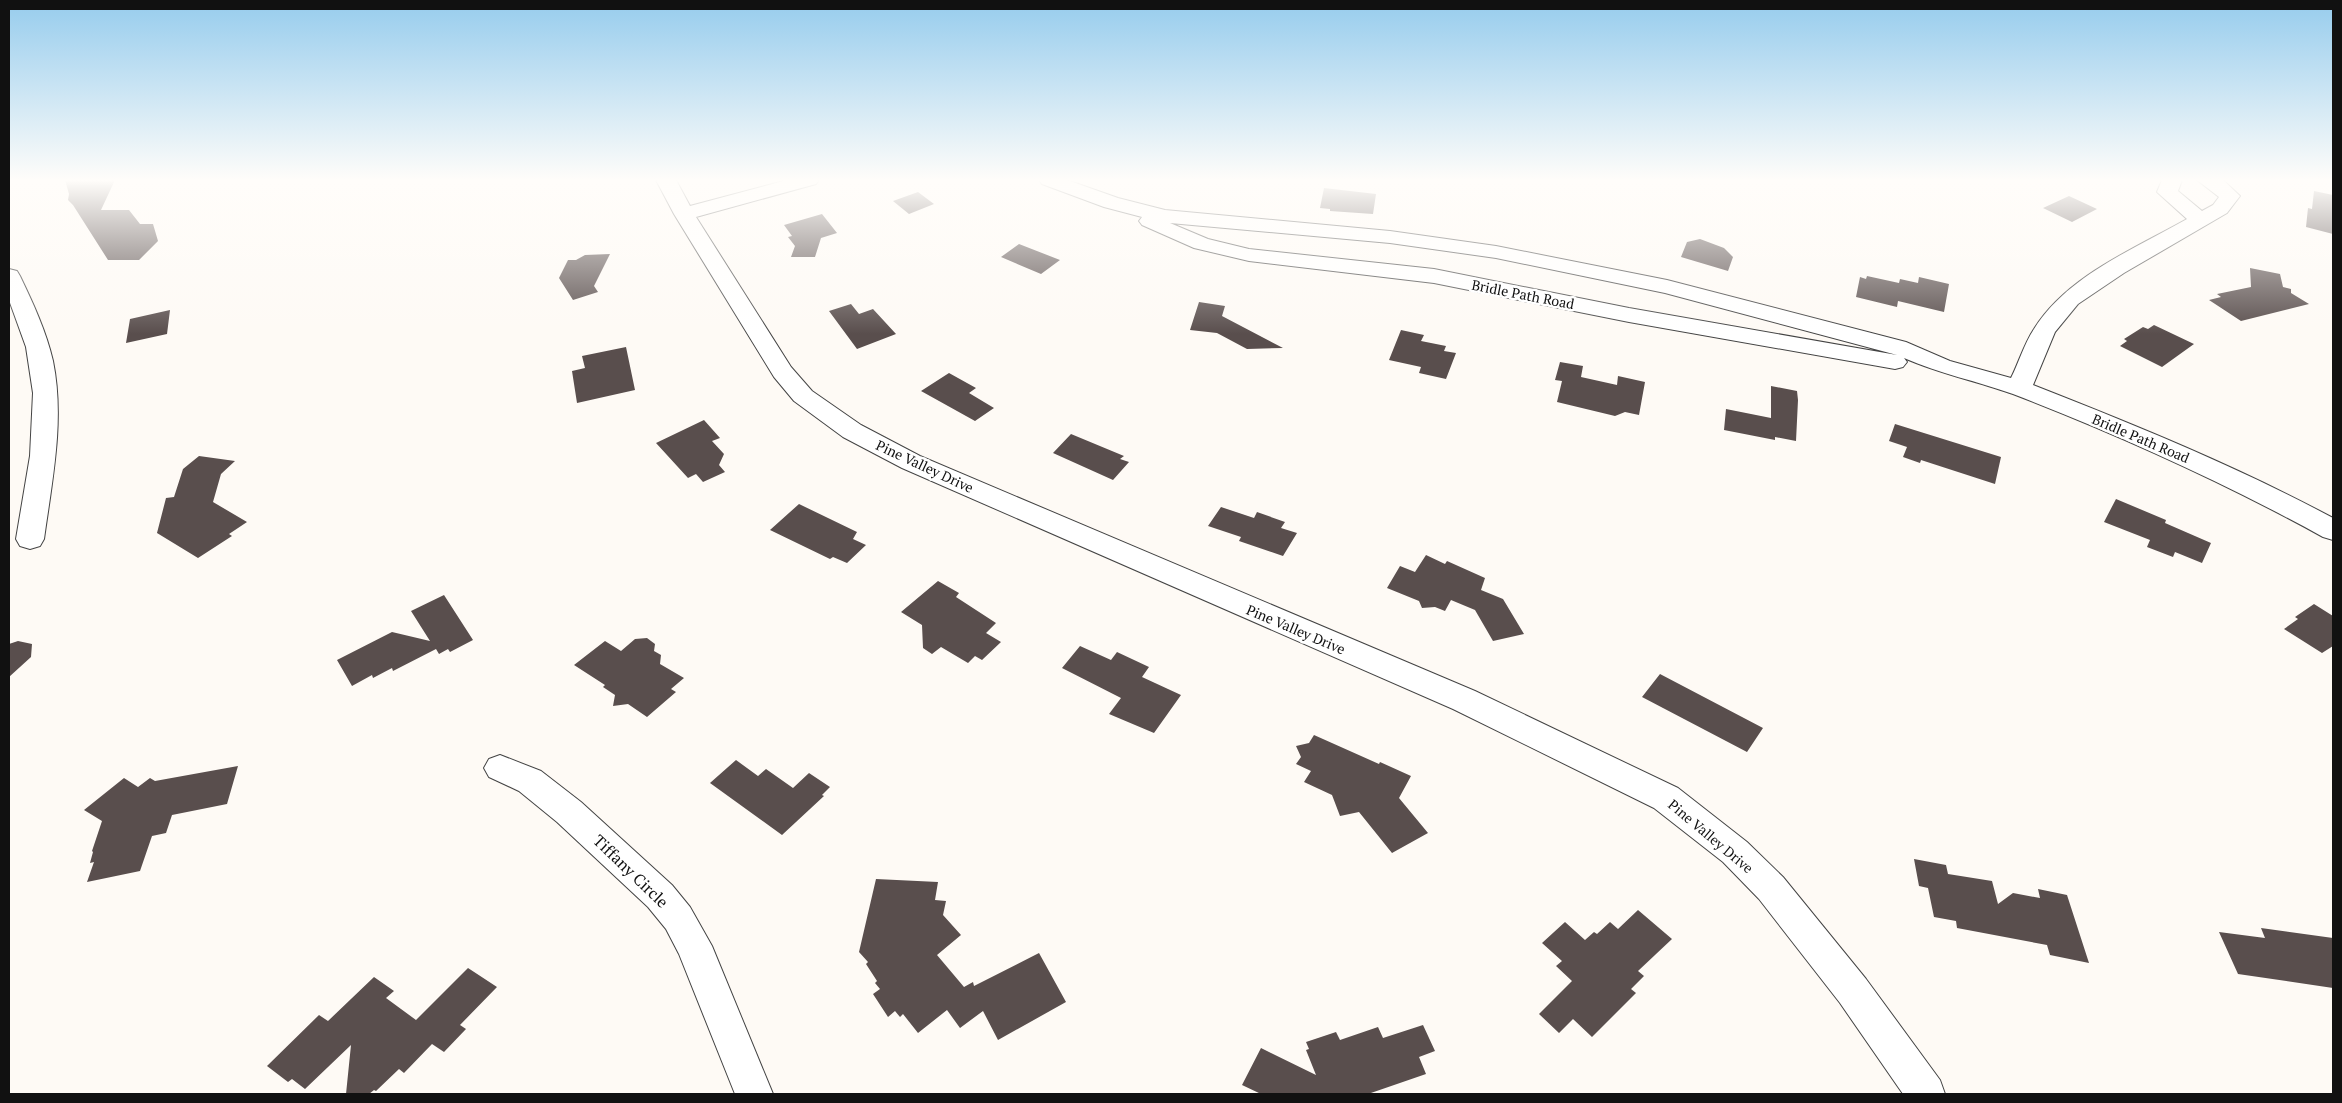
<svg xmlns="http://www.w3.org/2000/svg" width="2342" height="1103" viewBox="0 0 2342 1103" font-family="'PT Serif',serif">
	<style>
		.building { fill: #594e4d }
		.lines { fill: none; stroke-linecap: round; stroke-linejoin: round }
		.street-casing { stroke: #444; stroke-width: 2 }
		.street { fill: #fff; fill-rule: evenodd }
		.labels { text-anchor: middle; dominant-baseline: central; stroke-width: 5; stroke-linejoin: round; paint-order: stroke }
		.street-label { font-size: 14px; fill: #111; stroke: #fff }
		.near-street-label { font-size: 16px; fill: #111; stroke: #fff }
	</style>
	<rect width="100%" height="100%" fill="#fefaf5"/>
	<path class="building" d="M65,180H115L101,210H129L140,224H153L158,241L139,260H108L73,205L68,200L69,194Z
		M1324,188L1376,194L1373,214L1330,211V209L1320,208Z
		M2314,191L2333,195V234L2306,227L2308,208L2312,209Z
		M918,192L934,204L909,214L893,201Z
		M2069,196L2097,209L2072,222L2043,208Z
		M822,214L837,233L821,238L815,257H791L795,246L788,237L792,236L784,225Z
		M1700,239L1724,248L1733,257L1728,271L1681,257L1687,242Z
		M1019,244L1060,260L1041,274L1001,257Z
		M610,254L594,286L598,292L573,300L559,278L568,260H576L585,255Z
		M2250,268L2280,274L2283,287L2291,289V293L2309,304L2241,321L2209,300L2221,297L2217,294L2251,287Z
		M1867,276L1899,283L1900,279L1918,283L1919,277L1949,284L1944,312L1898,301L1897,307L1856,297L1860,277L1866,279Z
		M1199,302L1225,306L1222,316L1283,348L1247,349L1217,333L1190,330Z
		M851,304L859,314L873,309L896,334L857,349L829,311Z
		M170,310L167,334L126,343L130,319Z
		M2154,325L2194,344L2162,367L2120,346L2127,341L2124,339L2143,327L2148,329Z
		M1401,330L1424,335L1421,341L1446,346L1444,351L1456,353L1446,379L1419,373L1421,367L1389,360Z
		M626,347L635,390L577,403L572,371L585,368L582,356Z
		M1560,362L1583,366L1581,377L1617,385L1618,376L1645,382L1639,415L1625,412L1615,416L1557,402L1562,381L1555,380Z
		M949,373L976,388L969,393L994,408L975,421L921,391Z
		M1771,386L1797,391L1798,400L1796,441L1775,437V440L1724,430L1726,409L1771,418Z
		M704,420L720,438L712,441L724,454L719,465L725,472L703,482L696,474L688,478L656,443Z
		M1895,424L2001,457L1995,484L1921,460L1920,463L1903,457L1907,447L1889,441Z
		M1071,434L1124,456L1120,459L1129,462L1113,480L1053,453Z
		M199,456L235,461L221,474L213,502L247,522L229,534L232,536L198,558L157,533L166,498L174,497L183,469Z
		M2116,499L2166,520L2165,523L2211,543L2202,563L2175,552L2173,557L2147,547L2150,540L2104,522Z
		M799,504L857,532L853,539L866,545L847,563L833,557L830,559L770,530Z
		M1221,507L1254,518L1257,512L1285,522L1281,528L1297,533L1283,556L1239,541L1241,537L1208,526Z
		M1426,555L1445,564L1447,561L1485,578L1481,590L1503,599L1524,634L1493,641L1475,610L1451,600L1445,611L1435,607L1422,608L1419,601L1387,588L1400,566L1415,572Z
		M938,581L959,593L956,597L996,623L986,633L1001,642L982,660L975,656L968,663L941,647L932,654L923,648L922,625L901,612Z
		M444,595L473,640L450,652L448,649L439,654L436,649L393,671L392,668L373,678L372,675L352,686L337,660L392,632L430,641L411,611Z
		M2314,604L2333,616V646L2322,653L2284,629L2298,619L2295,617Z
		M647,638L655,644L654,651L661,655L660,664L684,678L671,689L676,692L647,717L628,704L613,706L615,695L603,687L605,685L574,665L605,641L621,651L635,639Z
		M18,641L32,644L31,657L9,677V644Z
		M1080,646L1111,660L1117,652L1149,667L1142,677L1181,695L1154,733L1109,714L1121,698L1062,668Z
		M1660,674L1763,728L1747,752L1642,697Z
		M1314,735L1379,764L1380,762L1411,776L1399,798L1428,833L1392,853L1359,812L1340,816L1332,795L1304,782L1311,771L1296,764L1301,757L1296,746L1309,743Z
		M736,760L758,776L766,769L793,788L809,773L830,787L822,795L824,796L782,835L710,783Z
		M238,766L227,804L172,815L166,833L152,836L140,871L87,882L94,862L90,863L93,852L92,851L102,821L84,810L124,778L138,787L150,778L155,781Z
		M1914,859L1946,865L1948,874L1992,881L1998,904L2013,893L2040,898L2038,889L2067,895L2089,963L2050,955L2047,945L1957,928L1956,921L1934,917L1928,888L1919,886Z
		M876,879L938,882L935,900L946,901L943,915L961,935L937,955L964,987L973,982L974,986L1039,953L1066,1002L998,1040L983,1011L960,1028L947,1010L918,1033L903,1014L900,1017L895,1011L888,1017L873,994L880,989L875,983L877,981L866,964L868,962L859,952Z
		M1638,910L1672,939L1638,971L1644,976L1631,989L1636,993L1592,1037L1573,1019L1559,1033L1539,1014L1572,981L1556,966L1562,961L1542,943L1565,922L1585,940L1594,932L1597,934L1610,922L1618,929Z
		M2261,928L2333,938V988L2238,974L2219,932L2265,938Z
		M468,968L497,987L460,1025L466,1029L444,1052L432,1044L404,1073L399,1069L376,1091L374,1090L369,1094H346L351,1045L305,1089L292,1079L288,1082L267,1066L319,1015L328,1021L374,977L394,991L386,998L416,1020Z
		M1423,1025L1435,1051L1419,1057L1426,1074L1368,1094H1261L1242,1085L1261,1048L1316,1075L1306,1050L1309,1049L1306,1042L1336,1032L1340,1040L1378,1027L1383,1038Z"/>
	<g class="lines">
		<defs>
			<path id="street" d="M656,180H676L690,206L787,180H819L816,184L696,217L791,367L812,391L861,425L920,456L1475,691L1678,788L1747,842L1783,877L1866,979L1940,1080L1945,1094H1903L1840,1003L1759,899L1723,862L1654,808L1453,709L902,468L843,437L794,401L774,377L674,214Z
				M1039,180H1067L1118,198L1165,210L1390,231L1496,246L1667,280L1906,342L1950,361L2011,378C2019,362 2024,344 2034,329C2067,276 2134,249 2187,219L2157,192L2162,180H2182L2178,191L2202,211L2213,205L2219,197L2197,180H2223L2240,196L2227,213L2124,273L2078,304L2055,332L2033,385C2135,425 2236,466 2333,518V540L2323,537C2223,482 2119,435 2013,394C1977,381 1940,374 1904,358L1907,362L1903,367L1895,369L1629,322L1434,283L1249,261L1194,248L1142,225L1139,221L1142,217L1104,207L1042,184ZM1170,223L1390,243L1496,258L1665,293L1897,355L1629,308L1434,269L1249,249L1208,239Z
				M9,269L17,271L20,276C33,303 46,331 53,361C65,420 52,481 44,539L40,546L30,549L20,546L16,539L30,456L33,393L26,347L9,300Z
				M500,755L541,771L581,802L672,885L690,907L712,946L773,1094H735L679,954L666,929L648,907L557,822L519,791L489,777L484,768L489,759Z"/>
		</defs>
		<use href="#street" class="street-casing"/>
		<use href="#street" class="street"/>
	</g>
	<linearGradient id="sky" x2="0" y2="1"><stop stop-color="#96cced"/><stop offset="0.54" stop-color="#fffdfa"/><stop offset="1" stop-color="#fffdfa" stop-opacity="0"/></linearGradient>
	<rect width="2342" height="334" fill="url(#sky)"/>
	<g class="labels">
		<g class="street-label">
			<text transform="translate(1523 294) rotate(11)">Bridle Path Road</text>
			<text transform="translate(2141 438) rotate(23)">Bridle Path Road</text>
			<text transform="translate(925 466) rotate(25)">Pine Valley Drive</text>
			<text transform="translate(1296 629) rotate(23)">Pine Valley Drive</text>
			<text transform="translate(1711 836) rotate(40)">Pine Valley Drive</text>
		</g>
		<g class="near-street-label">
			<text transform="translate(631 871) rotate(44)">Tiffany Circle</text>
		</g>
	</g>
	<rect width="2342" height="1103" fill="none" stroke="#111111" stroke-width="20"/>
</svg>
